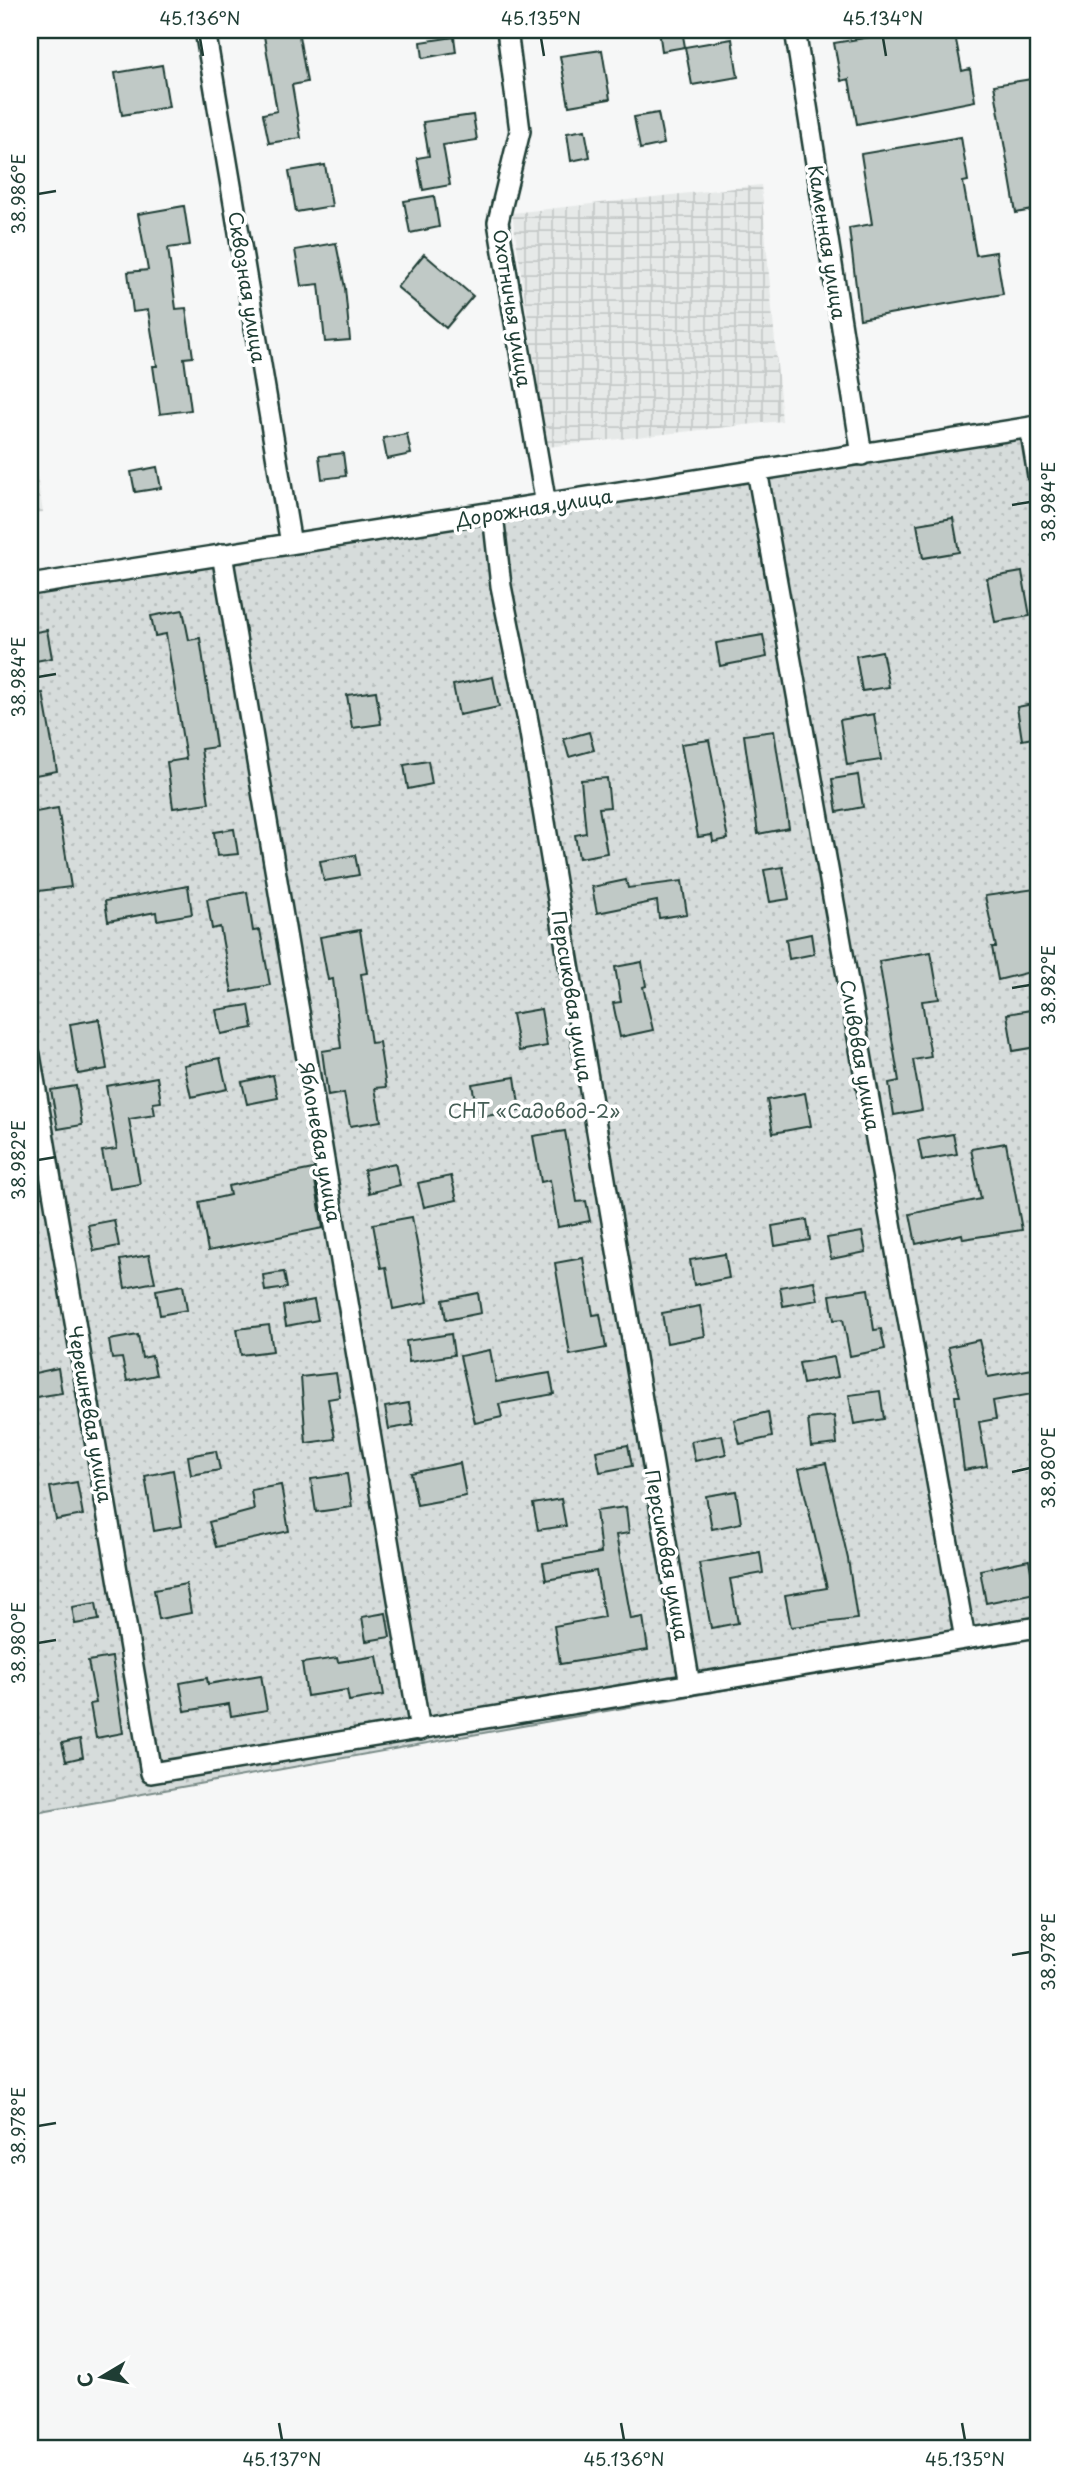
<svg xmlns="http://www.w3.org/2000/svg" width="1068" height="2479" viewBox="0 0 1068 2479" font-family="'Playpen Sans',sans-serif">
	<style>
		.industrial { fill: url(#industrial-grid) }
		.park { fill: url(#park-dots); stroke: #7a8c88; stroke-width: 2 }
		.building { fill: #c0c9c6; stroke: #1f3d34; stroke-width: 2 }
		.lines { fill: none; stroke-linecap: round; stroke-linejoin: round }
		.minor-casing { stroke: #1f3d34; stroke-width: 24 }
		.minor { stroke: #fff; stroke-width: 19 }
		.ticks { fill: none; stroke: #1f3d34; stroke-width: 2.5 }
		.labels { text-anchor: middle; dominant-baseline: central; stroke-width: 7; stroke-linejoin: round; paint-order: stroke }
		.street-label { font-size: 19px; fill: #1f3d34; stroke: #fff }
		.park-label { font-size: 19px; fill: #445d55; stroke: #fff }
		.neatline { fill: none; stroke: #1f3d34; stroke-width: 2.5 }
		.ticks-label { font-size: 18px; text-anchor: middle; fill: #1f3d34 }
	</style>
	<defs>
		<pattern id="industrial-grid" width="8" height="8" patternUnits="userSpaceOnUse" patternTransform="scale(1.75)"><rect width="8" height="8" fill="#e6e9e8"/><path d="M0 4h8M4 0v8" fill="none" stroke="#c5c9c8"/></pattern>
		<pattern id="park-dots" width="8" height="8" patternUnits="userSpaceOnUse" patternTransform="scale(1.75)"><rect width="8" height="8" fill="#d6dcdb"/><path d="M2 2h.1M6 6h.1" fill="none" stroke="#b7bebd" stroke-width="1.8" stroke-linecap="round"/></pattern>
	</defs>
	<rect width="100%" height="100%" fill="#f6f7f7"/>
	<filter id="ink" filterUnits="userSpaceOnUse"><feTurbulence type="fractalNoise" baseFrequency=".0143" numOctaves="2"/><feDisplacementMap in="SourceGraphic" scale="14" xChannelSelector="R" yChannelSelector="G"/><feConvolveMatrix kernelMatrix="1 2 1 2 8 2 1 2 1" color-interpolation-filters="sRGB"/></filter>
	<g filter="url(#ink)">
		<path class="industrial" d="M761,185L782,421L547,447L512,213Z
			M30,435L43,512L30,515Z"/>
		<path class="park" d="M1038,426V1634L30,1814V585Z"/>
		<path class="building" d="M263,30H298L307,82L292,85L301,138L269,143L263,114L277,111Z
			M659,30H682L685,47L662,51Z
			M912,30H954L962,71L970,69L975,101L857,124L849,79L841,81L834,43Z
			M454,37L456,52L423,58L421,42Z
			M732,39L738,77L692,85L685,47Z
			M602,50L610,99L569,106L560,56Z
			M162,65L169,107L122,115L115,73Z
			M1038,78V209L1016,213L994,85Z
			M658,113L664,144L640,149L634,117Z
			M473,115L477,140L443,145L450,185L423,190L417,158L429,156L423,122Z
			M585,130L590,157L571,161L567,133Z
			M961,137L968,181L963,182L976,255L996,252L1003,294L860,319L849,228L872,224L861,154Z
			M325,165L332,206L296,212L289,171Z
			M434,196L439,227L410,233L404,201Z
			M184,206L190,245L168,248L176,309L186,308L193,357L184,358L191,410L160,414L153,366H157L148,310L133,312L128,272L148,270L138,214Z
			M336,243L345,288L350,340L325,342L319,284L301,286L295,250Z
			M424,254L473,296L446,328L397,287Z
			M407,434L411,454L387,459L383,438Z
			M343,453L346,476L322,479L319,456Z
			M157,467L161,488L135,492L131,472Z
			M953,518L959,552L923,558L917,524Z
			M1022,572L1030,616L995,622L987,578Z
			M183,610L189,640L200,638L216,747L201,749L209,803L173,808L167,762L186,759L166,634L155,636L151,616Z
			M47,630L52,658L30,662V633Z
			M763,635L767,657L720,666L716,643Z
			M882,651L889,687L862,691L856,656Z
			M493,677L499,707L459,715L453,685Z
			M376,691L381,724L352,728L347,695Z
			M43,693L57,771L30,776V695Z
			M1038,703V737L1022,740L1017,707Z
			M874,714L881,760L847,765L840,720Z
			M774,731L789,828L758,834L744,735Z
			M589,732L594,750L569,757L564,739Z
			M709,740L728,839L713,842L712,835L698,837L681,744Z
			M428,761L432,784L408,789L404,765Z
			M858,775L863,807L837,812L832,779Z
			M607,778L610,807L599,808L607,853L579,858L575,835L586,833L581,780Z
			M58,808L71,887L30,892V813Z
			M234,829L238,854L217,856L214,832Z
			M355,855L359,875L324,881L320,861Z
			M783,867L789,899L770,902L764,870Z
			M626,880L628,888L682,881L687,914L659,918L657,901L597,913L592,887Z
			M188,886L192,914L157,920L156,912L108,921L105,901Z
			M1035,889L1038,905V970L998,980L992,947H996L985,896Z
			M247,892L253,931L260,930L270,985L232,992L220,927L212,929L207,899Z
			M360,930L367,973L361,974L371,1043L379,1042L386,1087L375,1088L381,1121L350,1126L344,1093L328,1096L322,1051L341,1048L333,979L328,980L320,937Z
			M811,934L814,954L789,959L786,939Z
			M931,952L939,999L922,1001L931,1057L913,1060L922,1110L894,1115L889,1083L899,1081L879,961Z
			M642,962L646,986L643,987L653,1030L620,1037L613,1003L621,1002L615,967Z
			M249,1005L253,1028L221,1034L216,1010Z
			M541,1009L547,1046L519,1051L512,1014Z
			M1031,1010L1037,1047L1013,1051L1007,1014Z
			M99,1019L107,1069L78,1074L70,1024Z
			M220,1058L227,1089L191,1097L184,1065Z
			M273,1075L278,1098L247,1104L242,1082Z
			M157,1077L161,1102L153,1103L155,1115L129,1119L140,1184L109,1189L102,1151L117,1149L106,1086Z
			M515,1077L520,1111L478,1117L472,1084Z
			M76,1086L82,1125L58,1129L51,1090Z
			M805,1093L811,1126L773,1133L767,1100Z
			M565,1131L577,1202L586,1201L590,1221L558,1227L550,1180L541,1182L533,1136Z
			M953,1134L957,1154L922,1160L918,1140Z
			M1006,1143L1022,1230L963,1239L962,1234L916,1244L910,1214L981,1199L971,1149Z
			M395,1163L400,1185L369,1193L364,1170Z
			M313,1169L323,1228L208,1251L199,1202L230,1195L228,1186Z
			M451,1176L457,1200L424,1207L418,1183Z
			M412,1217L428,1302L393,1309L386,1267L381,1268L373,1224Z
			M114,1220L119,1246L94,1251L88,1225Z
			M807,1220L810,1240L775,1246L772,1226Z
			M862,1232L866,1252L831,1259L827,1238Z
			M725,1254L729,1278L694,1285L690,1260Z
			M149,1255L155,1282L125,1288L120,1260Z
			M583,1258L593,1315L600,1314L606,1348L570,1355L555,1263Z
			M284,1272L287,1288L265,1291L263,1275Z
			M814,1281L818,1300L783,1306L780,1287Z
			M183,1285L187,1310L160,1315L156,1290Z
			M868,1289L874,1330L881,1329L885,1349L850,1356L843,1319L834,1320L830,1295Z
			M478,1293L481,1313L446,1320L443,1300Z
			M314,1300L318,1320L286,1326L283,1306Z
			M700,1306L705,1336L667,1343L662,1313Z
			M269,1325L273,1351L241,1355L237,1329Z
			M451,1334L454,1355L409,1362L406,1341Z
			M138,1335L142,1358L152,1356L156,1375L127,1381L122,1358L112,1359L109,1340Z
			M979,1340L988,1377L1038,1368V1393L993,1401L996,1419L979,1422L987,1466L964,1470L955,1396H960L948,1347Z
			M490,1350L496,1382L550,1373L554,1394L499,1404L502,1417L475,1423L460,1356Z
			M834,1357L838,1377L803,1384L799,1363Z
			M58,1368L62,1393L30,1398V1374Z
			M336,1373L340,1397L328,1399L335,1439L306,1443L301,1377Z
			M880,1391L884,1419L854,1424L849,1395Z
			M409,1403L413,1425L389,1429L385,1407Z
			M768,1412L772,1437L740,1444L734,1420Z
			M834,1416L837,1444L811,1447L808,1419Z
			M722,1435L726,1454L695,1461L691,1441Z
			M628,1445L632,1466L600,1472L596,1451Z
			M216,1451L220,1470L191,1475L188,1456Z
			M460,1463L466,1496L417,1505L411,1473Z
			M826,1463L848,1559L857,1619L791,1627L785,1595L827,1588L799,1469Z
			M173,1470L182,1526L154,1531L145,1476Z
			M347,1474L352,1507L316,1512L311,1479Z
			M77,1482L83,1515L56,1520L50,1487Z
			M281,1485L289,1531L216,1547L209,1522L254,1510L251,1490Z
			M736,1491L741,1523L712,1529L706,1496Z
			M561,1499L566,1526L538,1530L533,1504Z
			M626,1507L629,1533L616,1535L631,1619L643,1617L648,1650L560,1664L554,1626L604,1617L596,1571L546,1580L543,1563L601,1553L596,1511Z
			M760,1552L763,1573L730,1579L738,1623L711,1628L699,1563Z
			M1029,1560L1035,1593L986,1603L980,1570Z
			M186,1584L191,1613L159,1619L154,1590Z
			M96,1603L99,1620L75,1624L72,1607Z
			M386,1613L390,1637L366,1641L362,1617Z
			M377,1656L384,1695L349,1701L347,1690L307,1696L302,1663L337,1658L338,1662Z
			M112,1657L123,1733L96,1738L90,1704L96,1703L88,1661Z
			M261,1675L267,1710L231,1716L229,1704L185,1711L180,1683L207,1678L208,1684Z
			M80,1739L83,1757L66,1761L62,1743Z"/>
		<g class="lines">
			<defs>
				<path id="minor" d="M205,30L291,544
					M507,30L520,131L498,222L546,505
					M795,30L862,455
					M1030,427L1038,476
					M757,470L965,1639
					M493,514L501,586L528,721L690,1685
					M222,554L420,1730
					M30,585L1038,426
					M30,1055L151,1773L1038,1627"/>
			</defs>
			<use href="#minor" class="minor-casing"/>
			<use href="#minor" class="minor"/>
		</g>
	</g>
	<path class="ticks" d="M200,38L203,56M541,38L544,56M883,38L886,56M38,194L56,191M1012,505L1030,502M38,677L56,674M1012,988L1030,985M38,1160L56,1157M1012,1472L1030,1468M38,1643L56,1640M1012,1955L1030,1952M38,2126L56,2123M279,2423L282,2440M621,2423L624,2440M962,2423L965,2440"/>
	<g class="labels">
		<g class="street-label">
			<text transform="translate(828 242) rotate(81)">Каменная улица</text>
			<text transform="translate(248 287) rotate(81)">Сквозная улица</text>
			<text transform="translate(513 308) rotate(81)">Охотничья улица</text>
			<text transform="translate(534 507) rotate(-9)">Дорожная улица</text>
			<text transform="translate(573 996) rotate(81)">Персиковая улица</text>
			<text transform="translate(861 1055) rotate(80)">Сливовая улица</text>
			<text transform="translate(321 1142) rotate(80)">Яблоневая улица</text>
			<text transform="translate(91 1414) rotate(80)">Черешневая улица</text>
			<text transform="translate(668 1555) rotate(80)">Персиковая улица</text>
		</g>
		<g class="park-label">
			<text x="534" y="1110">СНТ «Садовод-2»</text>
		</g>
	</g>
	<rect width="1068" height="2479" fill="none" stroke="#fff" stroke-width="77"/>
	<g transform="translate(102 2377) rotate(260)" stroke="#ffffff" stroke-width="5" paint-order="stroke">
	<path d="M0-5L12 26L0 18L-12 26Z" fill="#1f3d34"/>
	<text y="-10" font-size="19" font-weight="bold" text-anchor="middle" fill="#1f3d34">С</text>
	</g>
	<rect x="38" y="38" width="992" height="2402" class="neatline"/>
	<g class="ticks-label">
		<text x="200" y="25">45.136°N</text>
		<text x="541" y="25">45.135°N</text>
		<text x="883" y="25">45.134°N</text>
		<text transform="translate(19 194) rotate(-90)" y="6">38.986°E</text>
		<text transform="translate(1049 502) rotate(-90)" y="6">38.984°E</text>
		<text transform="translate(19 677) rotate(-90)" y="6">38.984°E</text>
		<text transform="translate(1049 985) rotate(-90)" y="6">38.982°E</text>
		<text transform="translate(19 1160) rotate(-90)" y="6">38.982°E</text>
		<text transform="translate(1049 1468) rotate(-90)" y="6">38.980°E</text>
		<text transform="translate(19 1643) rotate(-90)" y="6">38.980°E</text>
		<text transform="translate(1049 1952) rotate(-90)" y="6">38.978°E</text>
		<text transform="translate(19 2126) rotate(-90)" y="6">38.978°E</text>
		<text x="282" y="2466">45.137°N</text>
		<text x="624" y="2466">45.136°N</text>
		<text x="965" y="2466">45.135°N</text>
	</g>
</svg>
